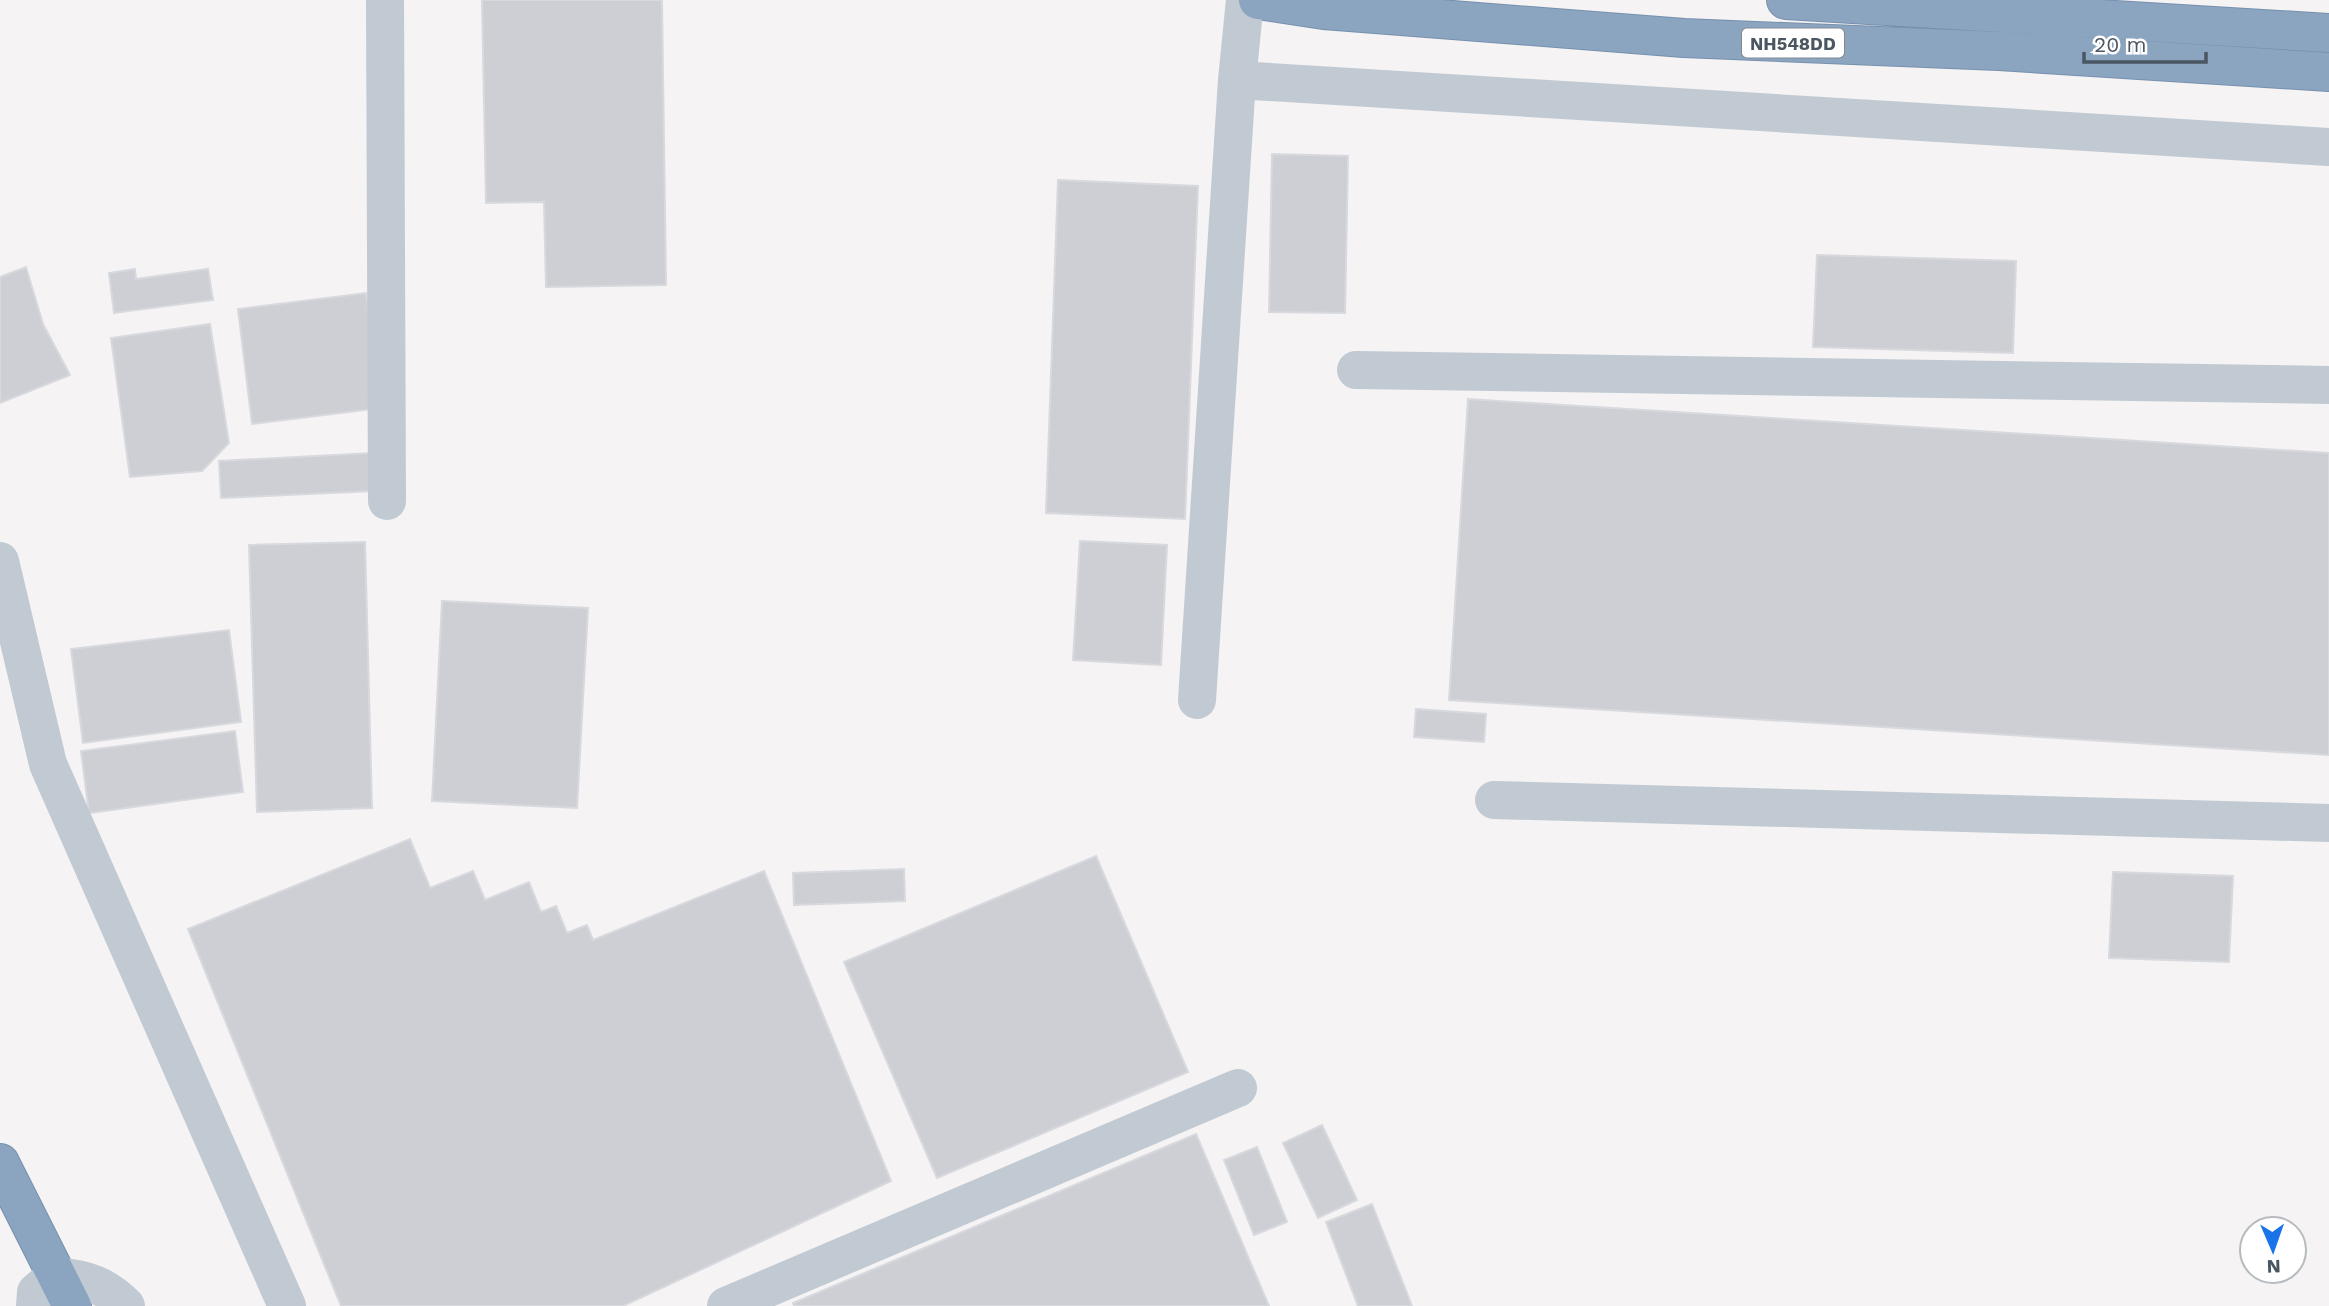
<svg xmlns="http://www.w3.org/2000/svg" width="2329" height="1306" viewBox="0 0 2329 1306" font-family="'Work Sans',sans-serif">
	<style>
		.building { fill: #cdcfd5; stroke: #d7d9de; stroke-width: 2 }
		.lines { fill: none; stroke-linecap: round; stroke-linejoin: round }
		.highway-casing { stroke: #7690ad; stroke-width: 40 }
		.minor { stroke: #c1cad2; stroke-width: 38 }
		.highway { stroke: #8ba5c1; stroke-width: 38 }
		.labels { text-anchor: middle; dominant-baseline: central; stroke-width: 5; stroke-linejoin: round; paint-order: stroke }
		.shield { fill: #fff; stroke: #808990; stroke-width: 2 }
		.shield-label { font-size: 18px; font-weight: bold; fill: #4a5661 }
	</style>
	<rect width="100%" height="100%" fill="#f5f3f3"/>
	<path class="building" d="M482,0H662L666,285L546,287L544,202L486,203Z
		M1272,154L1348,156L1345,313L1269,312Z
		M1058,180L1198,186L1185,519L1046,513Z
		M1817,255L2016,261L2013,353L1813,347Z
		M26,267L43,324L70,375L0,403V277Z
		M135,269L136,279L208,269L213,300L114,313L109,273Z
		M366,293L381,408L252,424L238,309Z
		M210,324L229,443L202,471L130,477L111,338Z
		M1468,399L2329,453V755L1449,700Z
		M372,453L374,491L221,498L219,461Z
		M1080,541L1167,545L1161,665L1073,660Z
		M365,542L372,808L257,812L249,545Z
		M442,601L588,608L577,808L432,801Z
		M229,630L241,722L83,743L71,649Z
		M1416,709L1486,714L1484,742L1414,737Z
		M235,731L243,792L89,813L81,751Z
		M410,839L430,888L473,871L485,900L529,882L541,912L556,906L567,933L587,925L593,940L764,871L891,1181L623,1306H341L188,929Z
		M1096,856L1188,1072L937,1178L844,962Z
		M904,869L905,901L794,905L793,873Z
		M2113,872L2233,876L2229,962L2109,958Z
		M1322,1125L1357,1200L1318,1218L1283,1143Z
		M1196,1134L1269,1306H794L793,1303Z
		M1257,1147L1287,1222L1254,1235L1224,1160Z
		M1372,1204L1412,1306H1358L1326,1222Z"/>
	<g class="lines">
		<defs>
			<path id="highway" d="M1258,0L1324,10L1684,38L1999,51L2329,72
				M1786,0L2329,33
				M0,1163L72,1306"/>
		</defs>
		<use href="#highway" class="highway-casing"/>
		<path class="minor" d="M385,0L387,501
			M1237,80L2329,147
			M1356,370L2329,385
			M0,561L48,764L287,1306
			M1197,700L1237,80L1245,0
			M1494,800L2329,823
			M35,1306L36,1292L55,1276C86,1279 104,1284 126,1306
			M726,1306L1238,1088"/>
		<use href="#highway" class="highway"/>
	</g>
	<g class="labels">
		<rect class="shield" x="1742" y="28.5" width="102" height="29" rx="5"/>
		<g class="shield-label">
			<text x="1793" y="43">NH548DD</text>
		</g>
	</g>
	<g transform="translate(2273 1250) rotate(178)"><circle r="33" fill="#ffffff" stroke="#b7bbc0" stroke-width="2"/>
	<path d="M0-5L12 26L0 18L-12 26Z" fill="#1a73e8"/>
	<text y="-10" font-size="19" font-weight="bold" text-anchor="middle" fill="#4a5661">N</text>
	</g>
	<path d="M2084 52v10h122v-10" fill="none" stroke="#4a5661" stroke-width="3.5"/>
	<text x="2094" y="52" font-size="21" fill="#4a5661" stroke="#ffffff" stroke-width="5" paint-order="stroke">20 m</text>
</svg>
